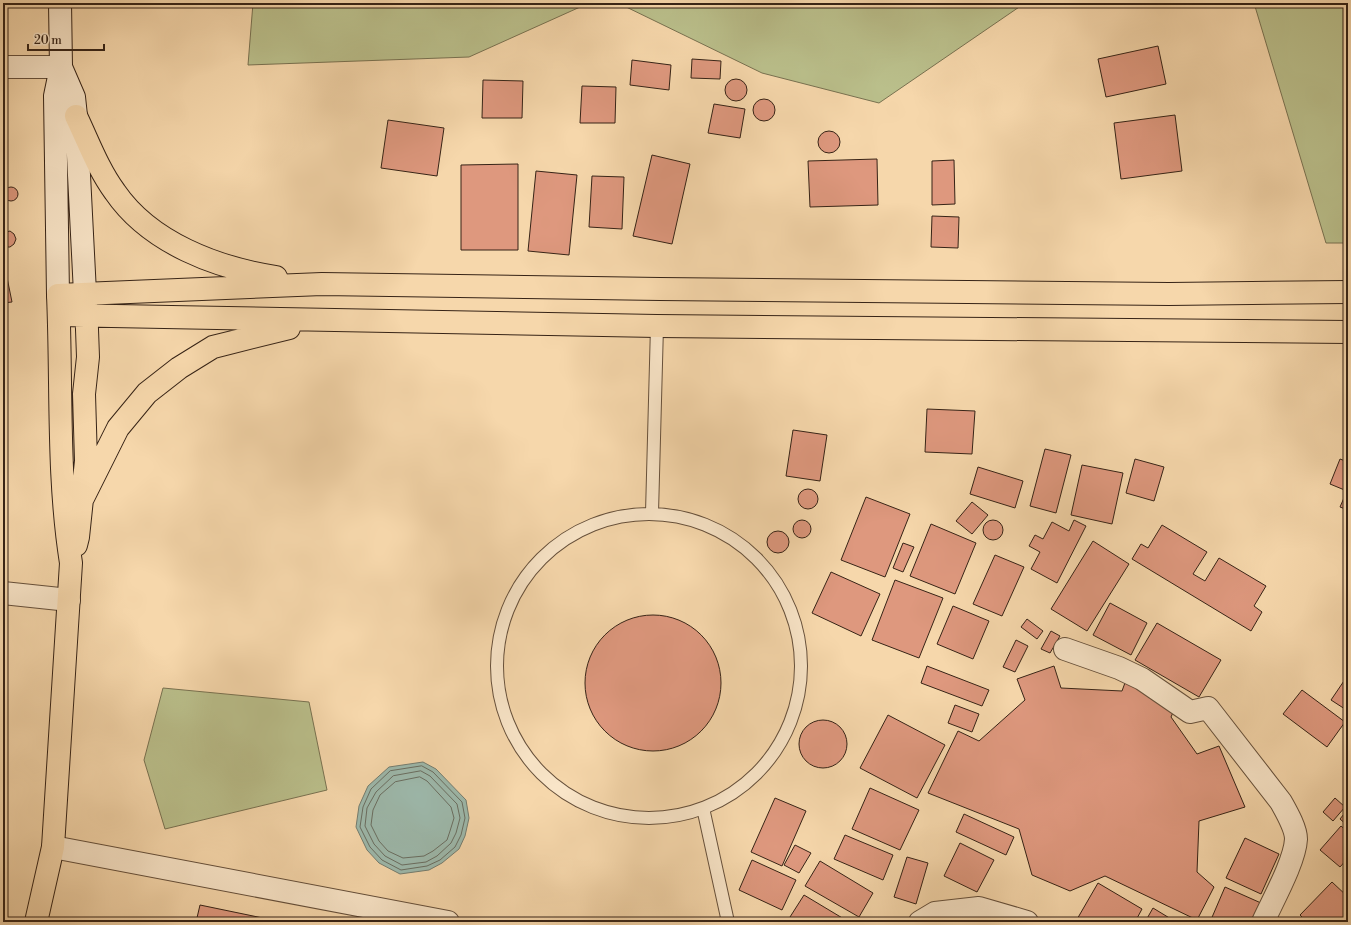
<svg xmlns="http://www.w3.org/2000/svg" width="1351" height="925" viewBox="0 0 1351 925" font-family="'Libre Bodoni',serif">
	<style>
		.green { fill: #babf8b; stroke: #787150 }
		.water { fill: #9db9ac; stroke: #747d70 }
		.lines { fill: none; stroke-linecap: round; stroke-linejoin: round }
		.shore { stroke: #6a6e61; stroke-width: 1 }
		.building { fill: #de987e; stroke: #362316 }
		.lane-casing { stroke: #66503b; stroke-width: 14 }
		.street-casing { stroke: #66503b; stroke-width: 24 }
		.secondary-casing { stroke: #362316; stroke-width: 24 }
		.primary-casing { stroke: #362316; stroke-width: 24 }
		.lane { stroke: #f9e5c8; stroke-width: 12 }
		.street { stroke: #f9e5c8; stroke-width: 22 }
		.secondary { stroke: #f9e5c8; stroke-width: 22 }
		.primary { stroke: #f6d7ab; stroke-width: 22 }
	</style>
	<rect width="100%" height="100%" fill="#f6d7ab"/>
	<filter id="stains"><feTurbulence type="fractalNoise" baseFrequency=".005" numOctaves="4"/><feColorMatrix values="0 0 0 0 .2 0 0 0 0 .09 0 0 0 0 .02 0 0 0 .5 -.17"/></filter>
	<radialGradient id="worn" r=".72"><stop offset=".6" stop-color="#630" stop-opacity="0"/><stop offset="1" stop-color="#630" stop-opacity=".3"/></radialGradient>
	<path class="green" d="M253,3H589L469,57L248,65Z
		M618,3H1025L879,103L762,73Z
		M1254,3H1348V243H1326Z
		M163,688L309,702L327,790L165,829L144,760Z"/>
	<path class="water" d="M423,762L436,769L466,800L469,818L465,836L459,849L442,863L429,870L400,874L379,863L367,850L356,827L359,806L368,786L389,767Z"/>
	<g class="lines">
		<path class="shore" d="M422,766L433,772L462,802L465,818L461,835L455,847L440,860L427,866L401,870L382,860L370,847L360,827L363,807L371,789L390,771Z
			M421,771L430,776L457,804L460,818L456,833L451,843L437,856L426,862L402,865L385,856L374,844L365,826L367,808L376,792L393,776Z
			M420,777L427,781L451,807L454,818L450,831L447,840L433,851L424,856L403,858L388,851L379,841L371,825L373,810L380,795L395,782Z"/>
	</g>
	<path class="building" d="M1158,46L1166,84L1106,97L1098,59Z
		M692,59L721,61L720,79L691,78Z
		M632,60L671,65L669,90L630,85Z
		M725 90a11 11 0 1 1 22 0a11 11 0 1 1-22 0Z
		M483,80L523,81L522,118H482Z
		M582,86L616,87L615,123H580Z
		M753 110a11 11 0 1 1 22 0a11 11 0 1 1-22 0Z
		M714,104L745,109L740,138L708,133Z
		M1175,115L1182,171L1121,179L1114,123Z
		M388,120L444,128L437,176L381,168Z
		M818 142a11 11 0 1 1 22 0a11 11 0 1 1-22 0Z
		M652,155L690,164L672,244L633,236Z
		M877,159L878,205L810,207L808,161Z
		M954,160L955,204L932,205V161Z
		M518,164V250H461V165Z
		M536,171L577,175L569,255L528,251Z
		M592,176L624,177L622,229L589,227Z
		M4 194a7 7 0 1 1 14 0a7 7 0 1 1-14 0Z
		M932,216L959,217L958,248L931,247Z
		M10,231L14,234L16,239L14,244L10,247H5L3,245V233Z
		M3,258L12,302L3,303Z
		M927,409L975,411L972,454L925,452Z
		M793,430L827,435L820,481L786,476Z
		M1045,449L1071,455L1056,513L1030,506Z
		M1135,459L1164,467L1154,501L1126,493Z
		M1340,459L1348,462V510L1340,507L1347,491L1330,484Z
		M1082,465L1123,473L1112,524L1071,515Z
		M978,467L1023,481L1015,508L970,494Z
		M798 499a10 10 0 1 1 20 0a10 10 0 1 1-20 0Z
		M866,497L910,514L885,577L841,560Z
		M972,502L988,515L972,534L956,521Z
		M1074,520L1086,526L1057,583L1031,569L1040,552L1029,546L1035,535L1043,539L1052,522L1069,531Z
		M793 529a9 9 0 1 1 18 0a9 9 0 1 1-18 0Z
		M983 530a10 10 0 1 1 20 0a10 10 0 1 1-20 0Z
		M931,524L976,543L955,594L910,576Z
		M1162,525L1207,552L1193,574L1205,581L1219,558L1266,586L1254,606L1262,612L1251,631L1132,559L1141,544L1148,548Z
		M767 542a11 11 0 1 1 22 0a11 11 0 1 1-22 0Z
		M1093,541L1129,564L1087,631L1051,609Z
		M903,543L914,547L903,572L893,568Z
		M995,555L1024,567L1002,616L973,604Z
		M831,572L880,594L861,636L812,613Z
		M895,580L943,598L919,658L872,640Z
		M1110,603L1147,623L1131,655L1093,635Z
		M953,606L989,621L973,659L937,644Z
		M585 683a68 68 0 1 1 136 0a68 68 0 1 1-136 0Z
		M1027,619L1043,631L1037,639L1021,627Z
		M1157,623L1221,660L1199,697L1135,660Z
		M1051,631L1060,636L1050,653L1041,649Z
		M1016,640L1028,646L1015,672L1003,667Z
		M927,666L989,690L982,706L921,683Z
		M1054,666L1061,688L1122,691L1126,680L1175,708L1171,717L1197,754L1219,746L1245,807L1199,821L1197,872L1214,887L1197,920L1105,876L1070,891L1032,875L1019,829L928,793L958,731L979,741L1025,700L1017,679Z
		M1348,675V711L1331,700Z
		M1302,690L1345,722L1327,747L1283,714Z
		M955,705L979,714L972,732L948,723Z
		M888,715L945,745L917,798L860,768Z
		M799 744a24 24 0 1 1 48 0a24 24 0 1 1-48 0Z
		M870,788L919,810L900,850L852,829Z
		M775,798L806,811L782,866L751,852Z
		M1335,798L1345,807L1333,821L1323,812Z
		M1348,809V826L1340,819Z
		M964,814L1014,837L1006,855L956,832Z
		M1341,826L1348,832V858L1340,867L1320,850Z
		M845,835L893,855L883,880L834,859Z
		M1245,838L1279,854L1261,894L1226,878Z
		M960,843L994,860L977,892L944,876Z
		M795,845L811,853L799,873L784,865Z
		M907,857L928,863L916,904L894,897Z
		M752,860L796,880L782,910L739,890Z
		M820,861L873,893L859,917L805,886Z
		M1332,882L1348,897V922H1307L1300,915Z
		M1098,883L1142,909L1135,922L1076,921Z
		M1225,887L1261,903L1253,922H1210Z
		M804,895L849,922H798L790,917Z
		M200,905L282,922H196Z
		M1153,908L1176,922H1145Z"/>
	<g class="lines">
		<defs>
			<path id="lane" d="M652,513L657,326
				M497 666a152 152 0 1 1 304 0a152 152 0 1 1-304 0Z
				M703,808L728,922"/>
			<path id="street" d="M3,67H61
				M3,593L69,600
				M1065,649L1119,668L1142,679L1190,712L1208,708L1281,802C1286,811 1296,828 1296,839C1295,861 1273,900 1263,922
				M53,847L448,922
				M920,922L935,913L979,908L1027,922"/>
			<path id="secondary" d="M61,67L74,97L76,116L85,293
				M58,295L55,96L61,67L60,3"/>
			<path id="primary" d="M76,116C88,141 98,169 115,192C150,243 217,268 276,277
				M59,315L657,326L1348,332
				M83,498L118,428L147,393L179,368L213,347L289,328
				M76,545L78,537L86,461L84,394L88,357L86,302
				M36,922L53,847L71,563C57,475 62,385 58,295L322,284L660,289L1169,294L1348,292"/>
		</defs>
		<use href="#lane" class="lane-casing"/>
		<use href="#street" class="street-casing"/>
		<use href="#secondary" class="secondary-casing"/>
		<use href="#primary" class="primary-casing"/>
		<use href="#lane" class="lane"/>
		<use href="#street" class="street"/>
		<use href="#secondary" class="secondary"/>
		<use href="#primary" class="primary"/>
	</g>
	<rect width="1351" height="925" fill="none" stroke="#f6d7ab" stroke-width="16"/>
	<rect x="4" y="4" width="1343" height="917" fill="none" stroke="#362316" stroke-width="2"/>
	<rect x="8" y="8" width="1335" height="909" fill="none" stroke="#362316"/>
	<path d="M28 44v6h76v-6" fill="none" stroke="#362316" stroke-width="2"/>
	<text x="34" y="44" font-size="12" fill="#362316" stroke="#f9e5c8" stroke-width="3" paint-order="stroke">20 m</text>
	<rect width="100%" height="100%" filter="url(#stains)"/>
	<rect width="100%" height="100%" fill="url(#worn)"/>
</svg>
